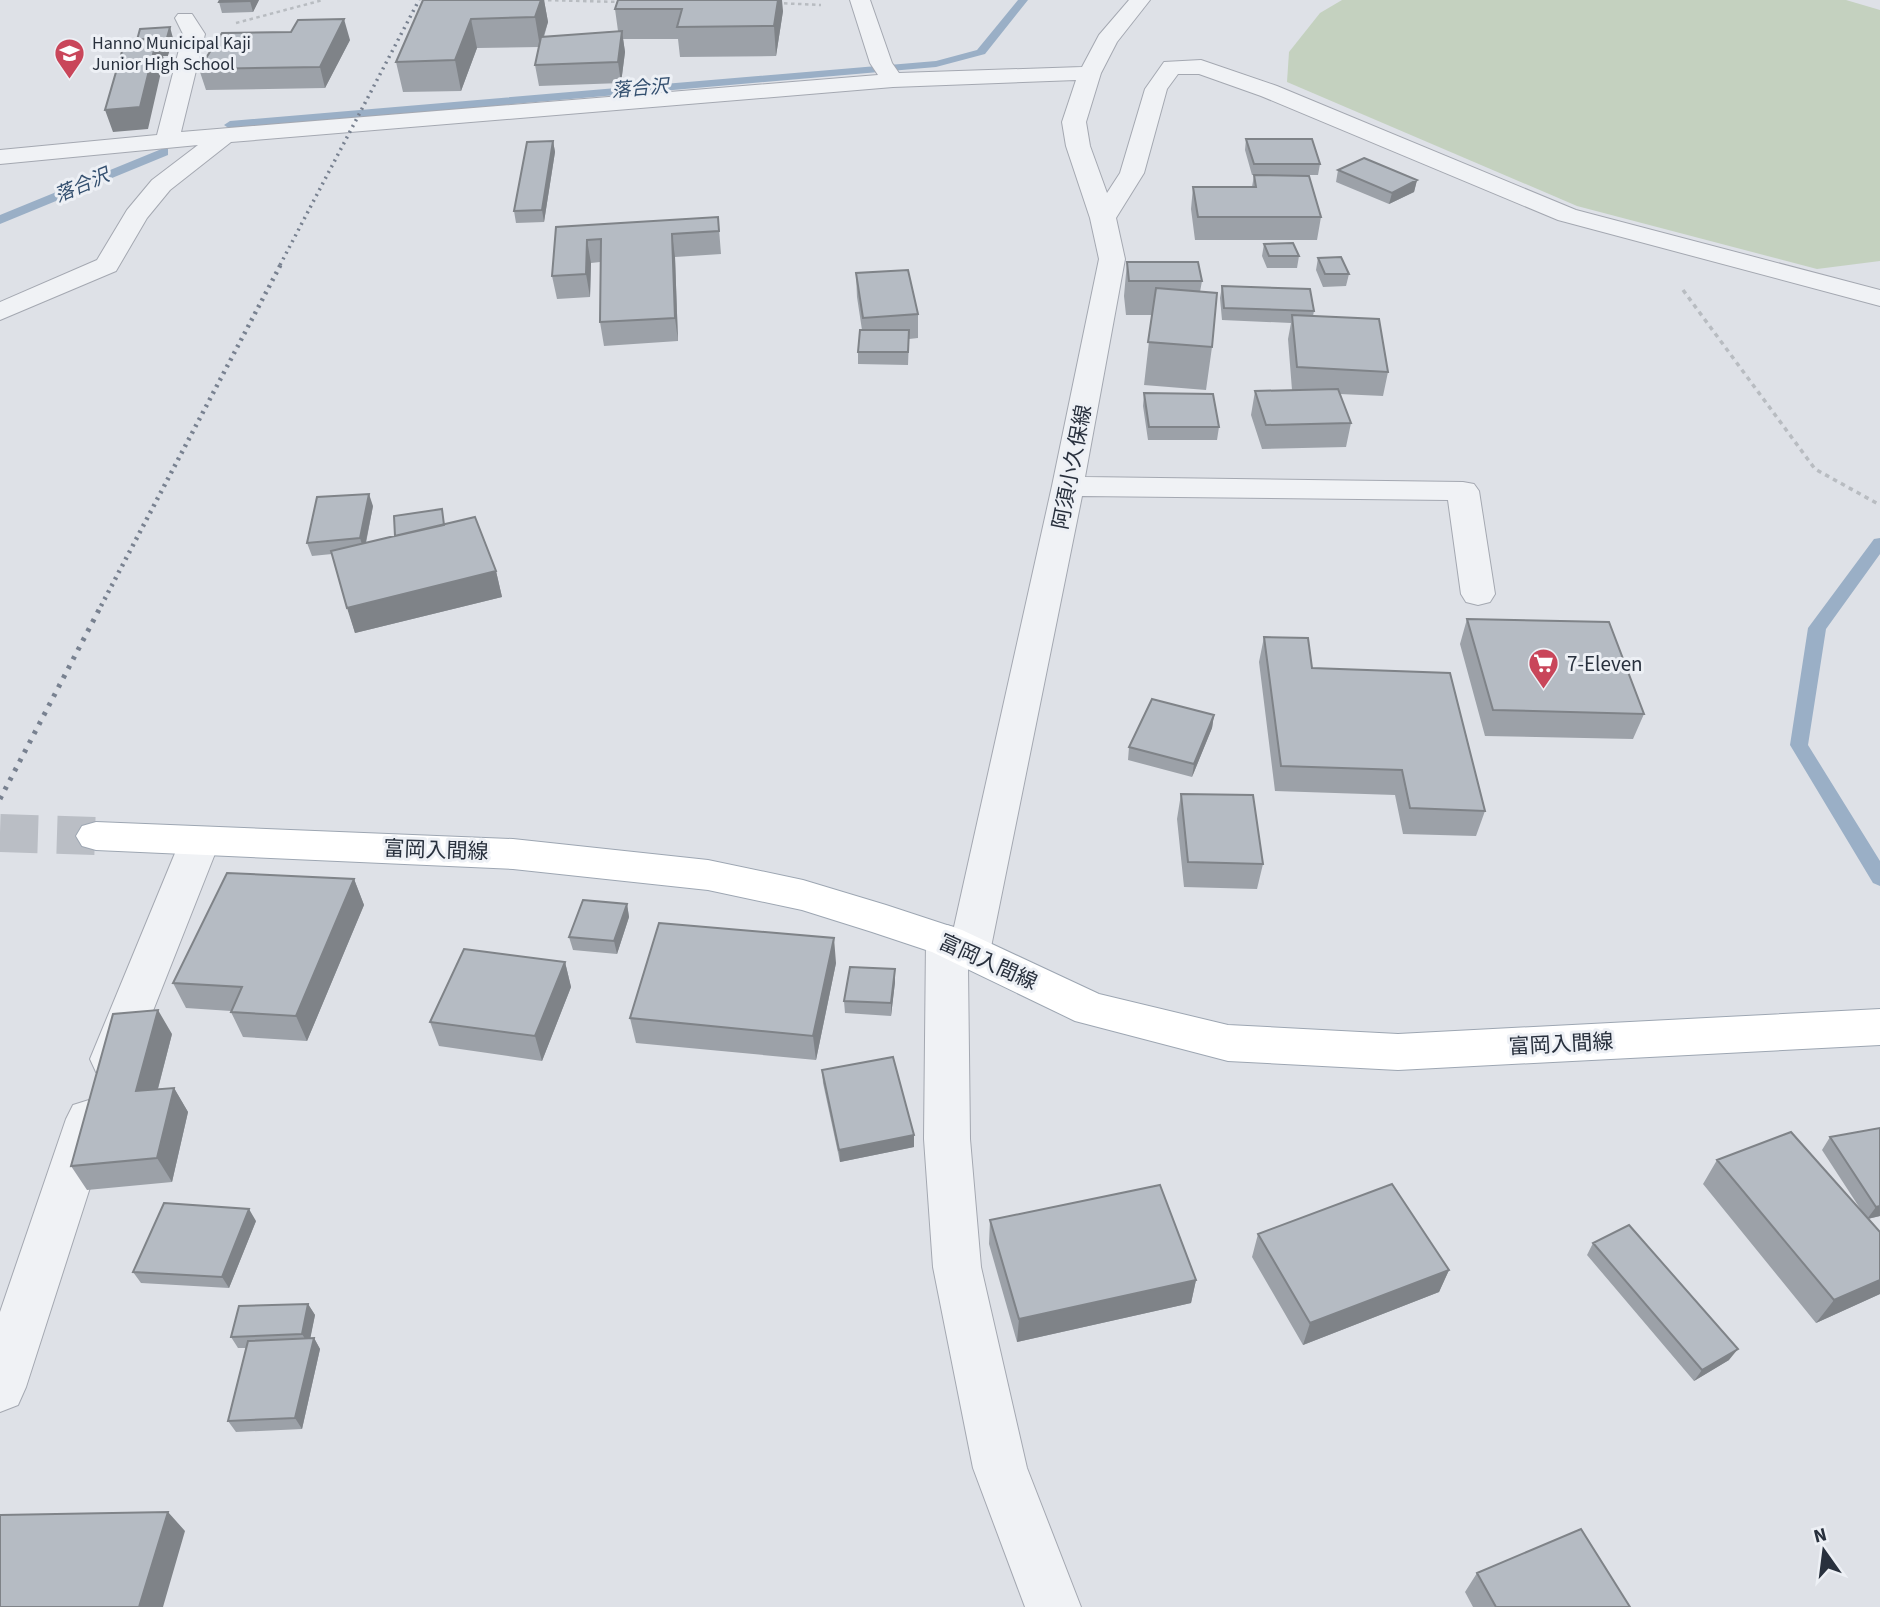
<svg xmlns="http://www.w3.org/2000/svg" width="1880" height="1607" viewBox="0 0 1880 1607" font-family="'Source Sans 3','Noto Sans JP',sans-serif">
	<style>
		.green { fill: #c4d1bf }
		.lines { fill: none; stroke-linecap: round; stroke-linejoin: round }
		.stream { fill: #9aafc6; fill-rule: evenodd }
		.major-tunnel { stroke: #babec5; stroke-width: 38; stroke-dasharray: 38 19; stroke-linecap: butt }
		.minor-casing { stroke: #a4a8b1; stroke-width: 2 }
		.major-casing { stroke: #9da6b2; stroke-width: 2 }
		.path-far1 { stroke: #b8bcc1; stroke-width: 2.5; stroke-dasharray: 3.5 3.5; stroke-linecap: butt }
		.path { stroke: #b8bcc1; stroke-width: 3.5; stroke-dasharray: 4.5 4.5; stroke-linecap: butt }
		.minor { fill: #f0f2f5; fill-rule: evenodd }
		.major { fill: #fff; fill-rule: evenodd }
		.rail-far2 { stroke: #788190; stroke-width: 3.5; stroke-dasharray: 2 4.5; stroke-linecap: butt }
		.rail-far1 { stroke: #788190; stroke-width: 4.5; stroke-dasharray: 2.5 5; stroke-linecap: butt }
		.rail { stroke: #788190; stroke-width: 5; stroke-dasharray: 3.5 7; stroke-linecap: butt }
		.wall { fill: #9ca1a8 }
		.shaded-wall { fill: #7f8388 }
		.building { fill: #b5bbc3; stroke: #7f8388; stroke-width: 2 }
		.labels { text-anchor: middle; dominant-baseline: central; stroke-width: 6; stroke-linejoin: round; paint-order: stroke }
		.far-poi-label { font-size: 18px; fill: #28303d; stroke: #edf0f5; text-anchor: start }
		.far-water-label { font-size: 19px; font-style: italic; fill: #334f6f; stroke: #edf0f5 }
		.street-label { font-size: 21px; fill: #28303d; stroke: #edf0f5 }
		.poi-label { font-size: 21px; fill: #28303d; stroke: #edf0f5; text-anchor: start }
	</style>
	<rect width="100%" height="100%" fill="#dee1e7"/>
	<path class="green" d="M1342,0H1846L1880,10V261L1817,269L1577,206L1287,82L1289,52L1320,13Z"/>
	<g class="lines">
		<path class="stream" d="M1018,0H1028L985,54L936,67L230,129L224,125L230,121L936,61L977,50Z
			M164,148L168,149V155L0,224V215Z
			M1880,538V554L1826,629L1808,745L1880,861V886L1873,883L1790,745L1808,628L1874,539Z"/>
		<path class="major-tunnel" d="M0,833L96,836"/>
		<defs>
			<path id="minor" d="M850,0H870L892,63L899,73L1082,67L1099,35L1129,0H1150L1117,42L1101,73L1086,122L1090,146L1107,193L1120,173L1145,89L1164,62L1201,60L1277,86L1576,210L1880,290V306L1558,220L1261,96L1199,74H1178L1167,89L1144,173L1116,218L1125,259L1085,477L1463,482L1474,484L1479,491L1495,594L1490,602L1478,605L1466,602L1461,594L1448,500L1082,496L990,952L984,964L968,968L970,1139L981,1267L1027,1468L1081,1607H1025L973,1468L933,1267L924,1139L926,941L932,930L947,925L954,927L1052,486L1099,259L1090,218L1066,146L1062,122L1076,80L893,87L231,142L170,190L147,218L116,271L0,320V302L97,260L127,210L152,180L198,145L0,164V150L157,135L183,34L175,18L178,14H192L205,34L181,132L878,75L870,63Z
				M200,827L214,831L220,841L134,1059L128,1072L112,1077L96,1072L90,1059L180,841L186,831Z
				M89,1100L105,1105L112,1119L26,1387L18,1405L0,1412V1312L66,1119L73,1105Z"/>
			<path id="major" d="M96,822L513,839L708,860L803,880L886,905L962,930L1099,994L1228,1025L1398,1034L1880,1009V1045L1398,1070L1228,1061L1075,1021L932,952L872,932L802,910L708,890L513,869L96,850L82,846L76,836L82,826Z"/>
		</defs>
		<use href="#minor" class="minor-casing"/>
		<use href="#major" class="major-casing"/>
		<path class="path-far1" d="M541,0L621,2
			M777,3L821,5
			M236,23L323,0"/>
		<path class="path" d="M1683,290L1815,469L1880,505"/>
		<use href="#minor" class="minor"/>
		<use href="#major" class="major"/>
		<path class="rail-far2" d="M280,265L419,0"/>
		<path class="rail-far1" d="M101,606L281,264"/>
		<path class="rail" d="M0,799L102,604"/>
	</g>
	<path class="wall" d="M259,0L253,12L222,13L219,2Z
		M423,0H544L548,22L544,37L618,31L615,9L618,0L783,11L776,56L680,57L678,39H623L625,52L621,83L539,86L535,65L539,47L477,48L461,91L403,92L396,62Z
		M350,40L325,88L206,90L199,69Z
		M1246,139L1320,164L1318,175H1283L1321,217L1317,240H1195L1191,209L1193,187H1252L1254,175H1252L1245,150Z
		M553,141L555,152L544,222L516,223L514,211Z
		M1338,170L1417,180L1414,192L1389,204L1336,182Z
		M718,217L721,254L675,257L678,341L604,346L600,322V262L591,263L590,297L557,299L552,276L556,227Z
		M1264,244L1299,256L1297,268H1267L1262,256Z
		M1318,258L1349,274L1346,286L1323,287L1316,270Z
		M1127,262L1202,281L1200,292L1212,347L1206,390L1144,385L1152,315H1126L1124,296Z
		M856,273L918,314V338L909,339L908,365L858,364V352L862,330L857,297Z
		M1222,286L1314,311L1313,316L1388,372L1383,396L1340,394L1351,423L1346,447L1262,449L1251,415L1255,391L1292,390L1288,339L1291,323L1222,320L1220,298Z
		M1144,393L1219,427L1217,440H1148L1143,406Z
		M373,506L366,543L446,524L496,571L502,597L355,633L332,554L312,556L307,543Z
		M1467,619L1644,714L1633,739L1485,736L1460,644Z
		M1264,637L1312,668L1485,811L1476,836L1403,834L1395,795L1275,791L1259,662Z
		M1214,715L1212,728L1192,777L1128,760L1129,747Z
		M1181,794L1263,864L1257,889L1184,887L1177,819Z
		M354,879L364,905L307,1041L243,1037L231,1012V1011L186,1008L173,983Z
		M627,904L629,917L617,954L573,950L569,937Z
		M565,962L571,987L542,1061L439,1046L430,1022Z
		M836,963L816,1060L636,1043L630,1018Z
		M895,969V982L891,1016L845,1013L844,1001Z
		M172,1034L158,1089L174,1088L188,1112L172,1182L87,1190L71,1166Z
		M822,1070L914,1147L840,1162L823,1083Z
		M1880,1128V1216L1868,1219L1880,1232V1294L1816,1323L1703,1184L1717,1160L1863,1213L1822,1150L1830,1137Z
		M990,1220L1196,1280L1191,1303L1017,1342L989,1244Z
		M256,1221L229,1288L141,1283L133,1272Z
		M1258,1234L1449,1270L1439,1292L1303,1345L1252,1257Z
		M1593,1243L1729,1360L1694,1381L1587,1255Z
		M308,1304L315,1315L310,1338H314L320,1349L302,1429L236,1432L228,1421L246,1348H238L231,1337Z
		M1477,1573L1630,1607H1473L1465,1592Z"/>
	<path class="shaded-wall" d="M251,0H259L253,12L250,1Z
		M541,0H544L548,22L540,47L535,17Z
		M778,0H782L783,11L776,56L774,26Z
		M344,19L350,40L325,88L320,67Z
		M471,19L477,48L461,91L455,60Z
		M170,27L173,38L168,56H163L164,59L148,129L113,132L105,110L157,38Z
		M622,31L625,52L621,83L618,62Z
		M553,141L555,152L544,222L542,210Z
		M1417,180L1414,192L1389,204L1392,193Z
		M672,234L675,257L678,341L675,318Z
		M587,240L591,263L590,297L586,274Z
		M369,494L373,506L364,551L360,538Z
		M496,571L502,597L355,633L347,608Z
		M1214,715L1212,728L1192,777L1194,764Z
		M354,879L364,905L307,1041L296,1016Z
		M627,904L629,917L617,954L614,941Z
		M834,938L836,963L816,1060L813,1036Z
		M565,962L571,987L542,1061L535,1036Z
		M895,969V982L891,1016V1003Z
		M158,1010L172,1034L151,1115L136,1091Z
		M174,1088L188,1112L172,1182L157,1158Z
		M914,1135V1147L840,1162L839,1150Z
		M1880,1206V1216L1867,1219L1876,1207Z
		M249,1209L256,1221L229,1288L222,1277Z
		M1449,1270L1439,1292L1303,1345L1310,1323Z
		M1196,1280L1191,1303L1017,1342L1019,1319Z
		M1880,1280V1294L1816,1323L1834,1300Z
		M308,1304L315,1315L309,1345L302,1334Z
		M314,1338L320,1349L302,1429L295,1418Z
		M1738,1349L1729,1360L1694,1381L1702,1370Z
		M168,1512L185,1531L163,1607H139Z"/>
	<path class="building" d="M220,0H251L250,1L219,2Z
		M423,0H541L535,17L471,19L455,60L396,62Z
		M618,0H778L774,26L677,27L682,9H615Z
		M344,19L320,67L199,69L222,33L291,32L298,20Z
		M170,27L165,45H160L157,38L137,40L140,29Z
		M622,31L618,62L535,65L541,37Z
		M157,38L140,107L105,110L125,41Z
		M1246,139H1312L1320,164H1254Z
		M553,141L542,210L514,211L527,142Z
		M1364,158L1417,180L1392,193L1338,170Z
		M1254,175L1309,176L1321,217H1198L1193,187H1256Z
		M718,217L719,231L672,234L675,318L600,322L601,239L587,240L586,274L552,276L556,227Z
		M1293,243L1299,256H1269L1264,244Z
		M1341,257L1349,274H1325L1318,258Z
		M1127,262H1198L1202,281H1129Z
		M908,270L918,314L863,318L856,273Z
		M1222,286L1310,289L1314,311L1224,308Z
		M1156,288L1217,293L1212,347L1148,342Z
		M1292,315L1379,319L1388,372L1297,367Z
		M860,330H909L908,352H858Z
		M1338,389L1351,423L1266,425L1255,391Z
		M1144,393L1213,394L1219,427H1149Z
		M369,494L360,538L307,543L317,497Z
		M442,509L444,525L395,536L394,516Z
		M475,517L496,571L347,608L331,551Z
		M1467,619L1609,622L1644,714L1493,710Z
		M1264,637L1308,638L1312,668L1450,673L1485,811L1410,808L1402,770L1281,766Z
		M1152,699L1214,715L1194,764L1129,747Z
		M1181,794L1253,795L1263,864L1188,862Z
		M227,873L354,879L296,1016L231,1012L242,987L173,983Z
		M583,900L627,904L614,941L569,937Z
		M659,923L834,938L813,1036L630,1018Z
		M464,949L565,962L535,1036L430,1022Z
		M850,967L895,969L891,1003L844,1001Z
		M158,1010L136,1091L174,1088L157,1158L71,1166L113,1014Z
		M893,1057L914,1135L839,1150L822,1070Z
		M1880,1128V1206L1876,1207L1830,1137Z
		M1791,1132L1880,1232V1280L1834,1300L1717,1160Z
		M1392,1184L1449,1270L1310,1323L1258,1234Z
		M1160,1185L1196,1280L1019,1319L990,1220Z
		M164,1203L249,1209L222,1277L133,1272Z
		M1629,1225L1738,1349L1702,1370L1593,1243Z
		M308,1304L302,1334L231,1337L239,1306Z
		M314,1338L295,1418L228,1421L248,1341Z
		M168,1512L139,1607H0V1515Z
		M1581,1529L1630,1607H1496L1477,1573Z"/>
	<defs>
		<symbol id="school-pin" viewBox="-11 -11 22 30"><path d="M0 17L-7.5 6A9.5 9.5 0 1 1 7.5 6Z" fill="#c9465a" stroke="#edf0f5"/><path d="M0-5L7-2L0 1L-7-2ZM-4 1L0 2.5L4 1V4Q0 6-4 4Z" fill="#fff"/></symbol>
		<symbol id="supermarket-pin" viewBox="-11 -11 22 30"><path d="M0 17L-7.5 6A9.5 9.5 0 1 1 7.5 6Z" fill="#c9465a" stroke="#edf0f5"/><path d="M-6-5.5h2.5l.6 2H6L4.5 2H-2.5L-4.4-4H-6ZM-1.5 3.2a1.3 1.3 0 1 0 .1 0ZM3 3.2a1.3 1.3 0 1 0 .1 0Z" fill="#fff"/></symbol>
	</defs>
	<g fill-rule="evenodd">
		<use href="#school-pin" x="52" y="36" width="35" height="47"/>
		<use href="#supermarket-pin" x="1526" y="646" width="35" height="47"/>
	</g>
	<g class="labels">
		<g class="far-poi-label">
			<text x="92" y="43">Hanno Municipal Kaji<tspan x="92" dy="21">Junior High School</tspan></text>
		</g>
		<g class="far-water-label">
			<text transform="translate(640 89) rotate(-5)">落合沢</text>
			<text transform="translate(82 186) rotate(-23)">落合沢</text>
		</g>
		<g class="street-label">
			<text transform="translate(1072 467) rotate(-79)">阿須小久保線</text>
			<text transform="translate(436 850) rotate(2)">富岡入間線</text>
			<text transform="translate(988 962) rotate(24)">富岡入間線</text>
			<text transform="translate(1561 1044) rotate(-3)">富岡入間線</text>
		</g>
		<g class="poi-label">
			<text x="1567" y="664">7-Eleven</text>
		</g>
	</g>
	<g transform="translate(1824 1551) rotate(346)" stroke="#edf0f5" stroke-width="5" paint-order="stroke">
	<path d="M0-5L12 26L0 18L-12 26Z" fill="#28303d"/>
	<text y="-10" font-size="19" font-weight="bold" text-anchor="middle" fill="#28303d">N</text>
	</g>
</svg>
